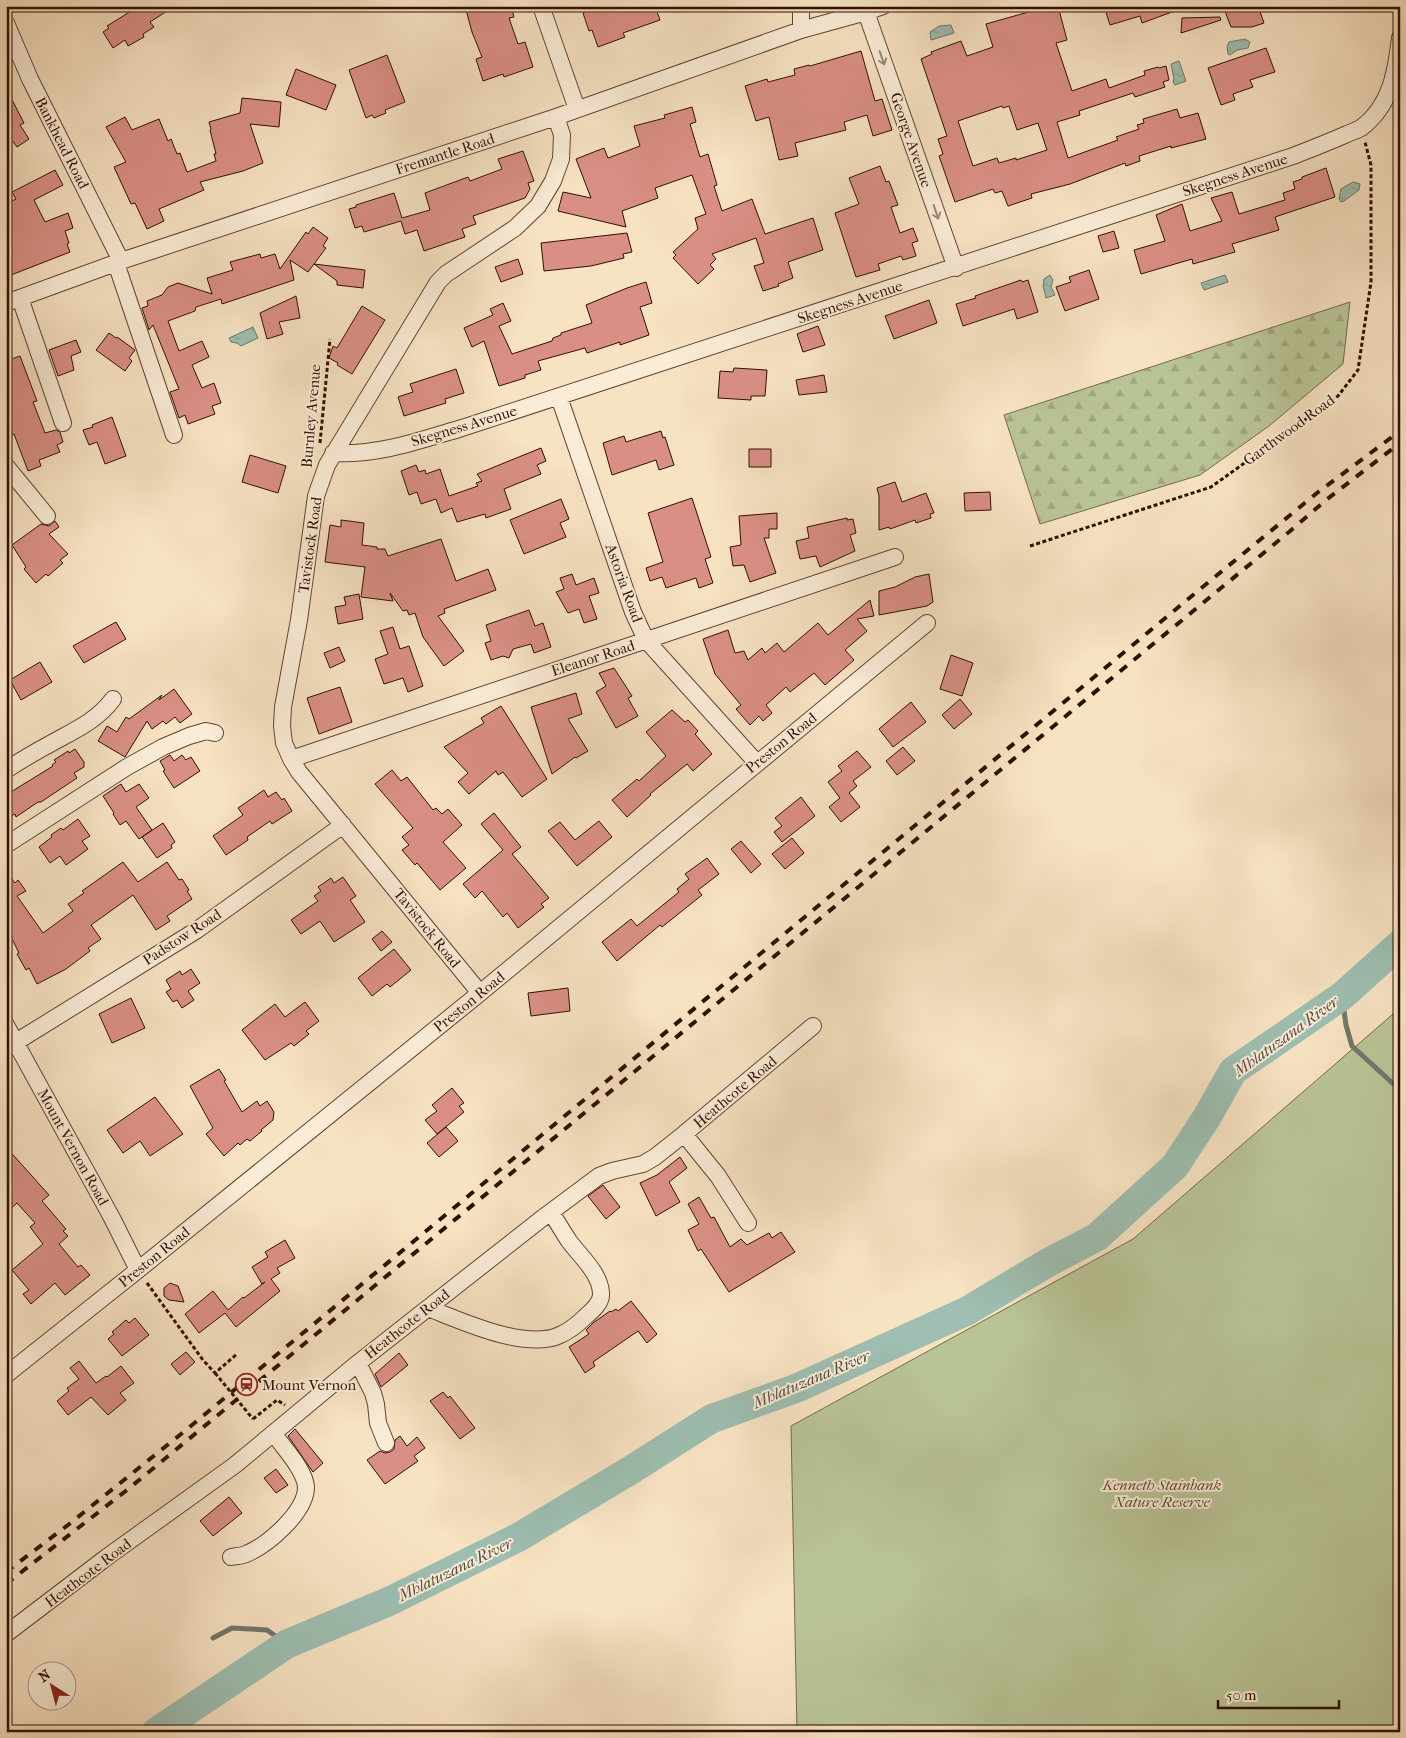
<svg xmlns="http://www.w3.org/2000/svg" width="1406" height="1738" viewBox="0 0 1406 1738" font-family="'IM FELL French Canon',serif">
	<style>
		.forest { fill: url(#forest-firs); stroke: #746a4c }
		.park { fill: #b9c496; stroke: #746a4c }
		.water { fill: url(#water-ripples); stroke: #71786b }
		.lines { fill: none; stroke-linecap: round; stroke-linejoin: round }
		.stream { stroke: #71786b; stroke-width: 5 }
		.river { stroke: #9dbeb0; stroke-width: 29 }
		.building { fill: #da8f86; stroke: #300f03; fill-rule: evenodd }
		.minor-casing { stroke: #624433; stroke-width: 18 }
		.path { stroke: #300f03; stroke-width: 3; stroke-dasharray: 4 2.5; stroke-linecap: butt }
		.minor { stroke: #faecd7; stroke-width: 16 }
		.rail { stroke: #300f03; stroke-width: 4; stroke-dasharray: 9 9; stroke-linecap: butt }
		.path-bridge { stroke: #300f03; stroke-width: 3; stroke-dasharray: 4 2.5; stroke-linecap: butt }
		.oneway { stroke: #9f8978 }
		.labels { text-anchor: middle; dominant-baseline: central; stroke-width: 4; stroke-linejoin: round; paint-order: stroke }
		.street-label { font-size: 15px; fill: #300f03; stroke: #faecd7 }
		.poi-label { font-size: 15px; fill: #300f03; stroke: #faecd7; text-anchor: start }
		.park-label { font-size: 15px; font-style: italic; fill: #604e36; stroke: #faecd7 }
		.water-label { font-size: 16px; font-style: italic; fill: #564c40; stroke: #faecd7 }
	</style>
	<defs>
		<pattern id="forest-firs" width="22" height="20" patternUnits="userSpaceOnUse" patternTransform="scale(1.25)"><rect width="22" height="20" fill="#b9c496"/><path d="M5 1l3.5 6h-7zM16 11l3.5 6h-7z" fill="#9fa780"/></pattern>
		<pattern id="water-ripples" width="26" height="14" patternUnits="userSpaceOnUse" patternTransform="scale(1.25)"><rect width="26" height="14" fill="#9dbeb0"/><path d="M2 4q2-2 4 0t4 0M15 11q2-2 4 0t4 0" fill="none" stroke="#88a296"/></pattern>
	</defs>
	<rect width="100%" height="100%" fill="#f7e2c2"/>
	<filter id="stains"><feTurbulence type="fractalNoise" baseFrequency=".004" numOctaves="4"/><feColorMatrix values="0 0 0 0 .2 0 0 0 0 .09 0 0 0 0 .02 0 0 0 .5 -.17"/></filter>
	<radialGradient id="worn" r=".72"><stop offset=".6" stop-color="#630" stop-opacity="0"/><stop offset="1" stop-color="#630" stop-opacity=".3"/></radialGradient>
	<path class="forest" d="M1400,275V363L1396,366Z
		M1350,302L1343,364L1269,426L1200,475L1040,524L1004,415Z"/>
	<path class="park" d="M1400,1008V1732H797L791,1426L1133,1239Z"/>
	<path class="water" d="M951,25L954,33L931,40L930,32L939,26Z
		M1245,39L1250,42L1248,48L1237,50L1230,55L1228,54L1227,47L1229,42Z
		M1179,61L1186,81L1175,85L1173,82L1174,79L1171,64Z
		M1353,182L1360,184L1359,190L1344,201L1341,202L1339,199L1341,189Z
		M1050,275L1053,280L1051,287L1055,295L1046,298L1043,286L1044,279Z
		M1225,275L1228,282L1204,290L1201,283Z
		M253,327L258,338L241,346L237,343L231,342L229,338Z"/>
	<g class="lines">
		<path class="stream" d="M1342,996L1346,1025L1352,1046L1400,1090
			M213,1638L232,1628L250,1629L267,1630L287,1644"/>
		<path class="river" d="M156,1732L287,1644L390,1601L519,1537L631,1470L711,1419L797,1388L967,1311L1049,1262L1097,1237L1175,1166L1207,1117L1233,1071L1342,996L1400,944"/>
	</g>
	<path class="building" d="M139,6H175L150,22L154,27L143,34L144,37L128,46L125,40L113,48L103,32L109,28L107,26Z
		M465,6H511L514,17L509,18L518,44L525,42L533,67L504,77L503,74L483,81L476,59L482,57L472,32Z
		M584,6H655L660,20L623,33L625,37L598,47L592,30L589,31L583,13L586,11Z
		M1030,6H1058L1067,40L1056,43L1072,91L1106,79L1109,88L1145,75L1144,71L1158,67L1159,68L1166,66L1169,80L1163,82L1165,87L1135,97L1133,93L1079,111L1080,115L1057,122L1068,158L1118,140L1116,137L1139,129L1137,125L1144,123L1143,119L1177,109L1180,118L1198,113L1206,139L1171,148V146L1139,156L1140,161L1126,166L1125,163L1070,184L1031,194L1032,198L1008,206L1002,191L995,193L993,189L955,202L939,156L943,154L938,139L947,136L921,59L932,54L931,52L961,41L967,56L993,47L986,24L1032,11ZM1002,106L1003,108L1009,106L1017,130L1038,123L1047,150L1016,160V158L999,163L997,158L973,166L958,121Z
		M1104,6H1182L1183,8L1142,23L1140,16L1110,25Z
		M1223,6H1258L1264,23L1252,27H1231Z
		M1220,17L1221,20L1181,33L1182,18Z
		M1266,48L1275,72L1250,80L1253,87L1233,94L1235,100L1221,105L1208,68Z
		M861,51L875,101L882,99L892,130L873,136L867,115L844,122L846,130L795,143L798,156L779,160L769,117L756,121L745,86L767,79L768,82L795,75L794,69L809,65L810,66Z
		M387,55L405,102L385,110L386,113L374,118L372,115L366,118L349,70Z
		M296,69L336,85L326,110L286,95Z
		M6,88L24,123L20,125L29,139L17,147L6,132Z
		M242,98L281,102L279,127L250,124L263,163L243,171L200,182L204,190L159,209L164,221L147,229L135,203L131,204L114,167L126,162L106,127L125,117L132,130L159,119L168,141L171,139L177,154L180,153L187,172L216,161L214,154H216L210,130L211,129L209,122L240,113Z
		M692,107L696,122L690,124L700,157L708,154L717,185L714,186L722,211L752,199L765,234L813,218L823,250L788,262L793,278L778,284L779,286L763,291L754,266L764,263L756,238L712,254L716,259L710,265L714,269L698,284L673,258L676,255L673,252L698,229L695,218L706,214L692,175L655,188L658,198L622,211L626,227L558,211L563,192L591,198L576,159L604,148L608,158L640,146L634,126L665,118L664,115Z
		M523,151L534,181L528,183L530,189L525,198L473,216L476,224L462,229L465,237L424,251L417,230L405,234L401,221L364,232L362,226L355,228L349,209L356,207V205L394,193L402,218L430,210L425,193L468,177L470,181L502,169L498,159Z
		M880,166L886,182L889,181L898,205L891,207L900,233L913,228L918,241L912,243L916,256L903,260L901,256L878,264L880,270L856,277L835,213L859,204L849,178Z
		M1326,168L1335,197L1275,217L1279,230L1232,244L1235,252L1193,264L1192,259L1141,274L1134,250L1165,241L1156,215L1182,204L1190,231L1222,221L1211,198L1232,192L1239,214L1285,200L1283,193L1295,189L1293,182L1302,179V177Z
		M55,170L63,185L34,200L45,222L68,213L73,228L65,231L69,243L67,244L70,252L6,277V204L16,199L12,192Z
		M313,227L328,238L323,246L326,248L314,264L365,270L363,288L337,285V281L314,264L308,272L290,260L294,280L222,304L221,299L196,307L195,311L168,321L179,351L202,341L209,357L192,365L202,388L214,383L221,403L212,406L215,414L188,424L185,415L179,418L170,392L179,389L153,325L149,330L142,308L148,306L147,301L162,295L168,287L178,283L212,294L207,278L233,270L230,262L260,254L261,258L275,254L280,269L306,232L308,234Z
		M1114,231L1119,248L1103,252L1098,236Z
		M627,233L632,252L623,254L624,258L591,266L544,271L541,243Z
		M518,259L523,274L501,282L495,267Z
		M1089,270L1099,299L1065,311L1056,287L1071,282L1069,277Z
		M1021,280L1022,282L1028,280L1038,312L1017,319L1014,309L963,326L956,304L976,298L975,296Z
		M646,282L652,303L640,307L649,335L620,345V342L587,353L585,348L538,361L541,370L525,375V378L499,386L484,341L472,347L464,328L493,315L490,309L503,303L511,321L499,326L512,354L552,341L553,338L561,335V333L592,323L586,305L627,288Z
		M296,296L300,318L279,322L283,334L267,339L260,313Z
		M929,300L937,323L894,339L885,316Z
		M362,306L385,320L352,374L337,365L338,363L329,358L333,346L337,348Z
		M818,326L825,345L803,352L797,334Z
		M109,333L116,338L117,337L135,350L129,358L132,361L125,371L96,350Z
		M76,340L81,352L71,356L74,370L58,376L49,350Z
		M20,356L37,401L33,402L45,433L56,430L60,432L63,442L57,445L60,452L39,460L41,466L28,471L14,434L12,435L6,420V361Z
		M734,368L767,370L765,396H751V400L718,398L720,371L733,372Z
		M456,369L464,393L445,399L446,403L404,416L398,397L413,392L410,384Z
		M824,375L827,392L799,395L796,380Z
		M112,417L126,456L105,464L97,442L89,445L83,430L93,427L92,425Z
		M661,431L663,438L665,437L674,465L659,470L656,460L612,475L603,443L624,436L626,442Z
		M541,448L546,461L537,465L541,474L504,489L511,509L486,518L485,514L457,522L452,508L441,513L436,499L421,504L417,492L409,495L401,471L416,465L419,472L425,470L426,474L440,469L449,496L478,486L476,483L482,481L477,474Z
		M749,449H771V467H749Z
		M250,455L286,466L278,493L242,482Z
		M895,482L902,502L926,493L934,513L930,514L931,518L916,523L915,520L890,529L889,527L879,530V496L877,488Z
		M990,492L991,510L965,511L964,493Z
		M692,498L711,557L705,559L713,583L699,588L696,578L666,588L662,577L650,581L646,568L663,562L648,513Z
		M561,499L569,519L560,523L566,537L524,554L510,520Z
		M777,513V529H769V538H764L776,573L750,582L744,565L733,566L730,547L741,545L739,516Z
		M847,518V520L853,519L856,533L850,535L855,551L820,567L816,556L800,559L796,541L809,538L807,527Z
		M341,520L364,523L362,545L377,547V549H385L388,556L441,539L456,581L488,569L496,590L444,609L445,613L438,616L464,651L444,666L423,637L415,613L409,615L407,610L403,611L390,593L393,601L361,597L365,567L325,562L330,525L341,527Z
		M55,521L59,527L49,534L68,554L60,560L63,563L48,576L46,574L36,583L24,569L26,567L12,545L41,524L49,526Z
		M572,574L576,585L594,578L599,593L589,596L597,619L584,623L579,609L568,613L556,592L564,589L560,578Z
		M929,574L933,602L927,606L879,615V591L895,587L915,577Z
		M359,594L363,619L338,624L335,607L346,605L344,597Z
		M870,600L874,616L857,619L867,631L845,650L854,660L825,685L814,673L790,692L786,687L766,705L772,713L763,721L759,716L750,725L736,709L741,705L715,674L703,639L728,630L735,653L744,651L748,660L762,648L765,653L777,643L784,652L818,623L828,635Z
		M529,610L535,626L543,623L551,647L534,653L531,644L513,649L509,658L503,656L491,660L485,643L491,641L486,625Z
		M116,622L126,639L84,663L73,646Z
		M393,627L400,649L409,646L423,686L408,692L403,678L384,684L375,659L388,654L380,631Z
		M339,647L345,661L330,668L324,653Z
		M951,655L973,663L962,696L940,689Z
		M40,662L52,682L21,700L10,680Z
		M614,668L632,696L628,698L638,716L616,728L596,692L606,686L599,673Z
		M340,687L352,722L319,734L307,698Z
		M174,689L192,714L180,723L175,717L166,724L163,721L152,729L147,721L125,757L98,741L107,726L117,732L126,717L129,719L162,695L159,700Z
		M576,693L582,714L568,719L588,751L576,758L575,757L552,774L531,707Z
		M960,699L972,714L954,729L942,715Z
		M911,702L926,722L893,747L879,729Z
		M501,706L547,779L522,797L503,772L498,775L496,771L469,794L458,782L468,773L444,747L484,723L481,718Z
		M672,710L685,722L688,720L698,731L695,734L712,754L693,771L687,764L650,794L651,795L627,817L612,800L637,779L639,781L666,756L646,732Z
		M903,747L915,761L897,775L886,761Z
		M75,749L84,762V767L74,773L77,778L41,802H38L16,817L15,814L6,820V795L53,766L52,765L56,762L54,760L68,751L69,753Z
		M857,751L871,767L853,781L857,786L849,793L860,807L841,822L829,807L840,798L828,782L842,771L838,766Z
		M170,755L174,761L182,755L186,760L191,757L200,771L174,788L163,771L165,770L160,761Z
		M392,770L401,781L407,777L433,810L436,808L442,814L448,809L462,825L443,842L466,868L440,890L417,863L415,865L402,850L409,845L402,837L413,828L375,784Z
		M121,784L126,792L139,784L149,798L136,807L152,830L139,839L126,821L120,825L113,814L114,813L103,796Z
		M264,790L268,797L276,792L282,800L284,798L292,811L272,824L270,821L247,837L248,840L226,855L213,836L243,815L238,808Z
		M801,797L815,816L782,842L774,832L782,826L775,818Z
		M494,813L521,847L512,854L549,898L541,904L544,907L518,928L507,913L503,917L482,891L475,898L463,884L503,850L481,824Z
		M78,819L90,836L82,841L88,849L66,865L60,856L50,863L39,847L52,837L51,835L61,828L63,830Z
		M599,821L612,837L577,866L548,831L560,822L575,840Z
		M163,823L175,842L171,845L172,848L157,858L142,837Z
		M792,838L804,853L785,869L772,854Z
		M741,841L761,864L751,873L731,849Z
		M707,858L719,874L698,890L702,895L662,927L660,925L617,961L602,942L631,919L637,926L679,892L677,889L689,879L685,874Z
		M123,862L138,882L167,862L179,880L182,879L189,890L187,891L192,899L167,916L170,921L156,930L133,895L91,925L101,939L88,948L90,951L66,969L37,984L29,968L26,970L17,954L19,953L6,927V871L15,883L18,880L26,891L17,896L43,933L73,911L68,904L84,893L82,891Z
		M343,877L356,896L350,900L365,922L334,942L320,921L301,934L291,920L318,901L314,896L321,891L318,887L331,878L334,883Z
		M382,931L392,942L381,951L372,939Z
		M394,949L411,970L390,987L387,984L372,996L358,978Z
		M191,969L200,983L188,991L194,1000L182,1008L177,1000L173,1002L166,992L171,989L166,980L180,971L182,975Z
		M568,988L570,1011L531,1016L528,993Z
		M131,998L145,1028L112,1043L99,1014Z
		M305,1002L319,1021L306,1031L309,1034L294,1046L291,1043L265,1060L242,1030L275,1004L285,1017Z
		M219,1069L226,1080L224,1081L242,1112L257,1101L260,1106L267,1101L274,1112L273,1120L261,1130L262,1131L250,1141L247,1139L240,1145L238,1143L224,1156L206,1134L213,1128L190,1086Z
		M452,1088L464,1103L459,1106L464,1112L437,1134L425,1120L437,1111L432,1105Z
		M155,1097L183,1134L150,1156L140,1141L123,1153L107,1130Z
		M446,1127L458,1141L439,1157L427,1143Z
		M6,1147L49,1195L42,1201L66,1229L63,1231L68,1236L59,1244L78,1267L81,1265L90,1275L65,1295L55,1283L31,1304L23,1294L29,1290L12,1270L43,1244L30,1227L35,1223L17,1203L6,1213Z
		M680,1157L687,1168L669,1182L680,1202L656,1216L640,1183L657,1175Z
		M603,1185L620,1207L606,1219L588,1196Z
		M699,1197L711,1218L714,1217L730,1247L741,1239L747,1245L769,1233L772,1238L781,1232L795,1252L729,1292L701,1249L698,1251L688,1230L699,1224L688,1204Z
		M285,1240L295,1258L277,1268L280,1273L271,1279L280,1291L236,1327L225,1313L199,1333L185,1314L213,1291L228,1310L243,1297L244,1298L265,1282L262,1284L252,1267L268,1257L265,1252Z
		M170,1283L178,1286L184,1302L169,1300L164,1296V1288Z
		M631,1301L657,1334L647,1343L638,1331L593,1362L595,1366L585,1373L569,1347L589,1334L586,1330L593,1323L610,1311L611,1312L616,1309L618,1311Z
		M135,1318L149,1335L122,1356L108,1339L114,1334L112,1332L126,1320L129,1323Z
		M186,1352L195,1362L180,1375L171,1364Z
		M399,1353L408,1365L381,1387L375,1374Z
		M79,1361L96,1383L106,1376L107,1377L121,1366L134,1383L120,1393L126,1400L108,1415L91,1397L68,1415L57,1401L69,1391L67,1388L79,1379L70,1368Z
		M443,1392L448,1398L450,1396L475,1428L460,1439L430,1401Z
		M295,1429L323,1463L313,1472L288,1436Z
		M400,1436L407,1446L417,1437L425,1448L414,1456L418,1461L385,1484L367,1460L380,1451L385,1453L390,1452L394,1449L395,1440Z
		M276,1469L288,1485L276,1493L264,1478Z
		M229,1497L242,1513L213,1536L200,1521Z"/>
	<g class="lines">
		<defs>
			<path id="minor" d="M541,6L577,109
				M866,12L956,268
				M6,23L30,79L121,261
				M801,30V6
				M116,263L174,435
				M20,298L63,423
				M6,303L121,261L556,117L801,30L866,12L883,6
				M559,397L633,612L646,640L757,763
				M333,453C377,456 421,440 462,428L1293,156C1311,149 1329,142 1347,134C1352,132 1357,130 1361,128C1391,106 1396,71 1400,38
				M6,466L47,516
				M291,759L895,557
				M6,770C20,761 35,752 50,744C73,731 97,721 113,699
				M6,845L127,767L163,747L189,736L206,731L215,733
				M480,993L299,772L291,759L284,743L282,726L283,707L299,620L316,496L327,465L438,282L446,274L515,228L538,206L553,181L561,159L562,135L556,117
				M6,1025L112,1218L138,1270
				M16,1042L197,930L343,825
				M684,1134L718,1176L748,1223
				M428,1308C461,1321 526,1351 560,1335C569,1331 578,1324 585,1317C592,1311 602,1303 601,1293C600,1273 580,1256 569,1241C563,1232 557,1222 551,1212
				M358,1363L373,1393L376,1404L378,1423L386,1443
				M6,1375L138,1270L480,993L927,623
				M231,1557C236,1556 242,1556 246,1554C268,1545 306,1512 306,1487C305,1470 283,1447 274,1434
				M6,1634L107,1557L235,1465L358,1363L540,1220L599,1176L612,1171L643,1164L655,1157L684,1134L813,1026"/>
		</defs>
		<use href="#minor" class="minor-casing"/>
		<path class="path" d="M320,443L330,339
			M1030,546L1211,487L1338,396L1358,370L1371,282V165L1365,142
			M147,1283L203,1360L215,1373L237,1354
			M253,1419L277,1400L285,1405"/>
		<use href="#minor" class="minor"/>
		<path class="rail" d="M6,1572L68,1525L186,1430L1216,576L1317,493L1400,431
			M6,1584L127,1490L1289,532L1326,500L1400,443"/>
		<path class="path-bridge" d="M215,1373L253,1419"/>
	</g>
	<defs><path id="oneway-shaft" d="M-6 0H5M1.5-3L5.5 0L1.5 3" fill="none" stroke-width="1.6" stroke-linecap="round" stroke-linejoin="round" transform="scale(1.25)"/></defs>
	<g class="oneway">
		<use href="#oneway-shaft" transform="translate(882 58) rotate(71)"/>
		<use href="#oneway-shaft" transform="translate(936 212) rotate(71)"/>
	</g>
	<defs>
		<symbol id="station-ring" viewBox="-11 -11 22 22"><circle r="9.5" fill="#faecd7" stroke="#8f2418" stroke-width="1.5"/><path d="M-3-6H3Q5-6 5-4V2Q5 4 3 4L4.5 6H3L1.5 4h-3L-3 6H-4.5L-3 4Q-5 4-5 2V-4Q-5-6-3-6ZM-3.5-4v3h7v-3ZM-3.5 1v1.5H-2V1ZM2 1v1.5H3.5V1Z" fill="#8f2418"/></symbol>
	</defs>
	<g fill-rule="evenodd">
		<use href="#station-ring" x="234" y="1372" width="25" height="25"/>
	</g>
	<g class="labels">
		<g class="street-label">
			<text transform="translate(911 140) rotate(71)">George Avenue</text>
			<text transform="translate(62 143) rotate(63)">Bankhead Road</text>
			<text transform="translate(445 154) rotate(-18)">Fremantle Road</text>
			<text transform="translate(1235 175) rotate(-18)">Skegness Avenue</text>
			<text transform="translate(850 302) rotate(-18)">Skegness Avenue</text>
			<text transform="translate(311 416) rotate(-85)">Burnley Avenue</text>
			<text transform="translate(464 426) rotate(-17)">Skegness Avenue</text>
			<text transform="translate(1289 430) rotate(-36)">Garthwood Road</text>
			<text transform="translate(310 545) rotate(-82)">Tavistock Road</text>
			<text transform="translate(624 583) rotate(70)">Astoria Road</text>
			<text transform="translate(593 658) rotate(-18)">Eleanor Road</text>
			<text transform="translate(781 743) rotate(-39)">Preston Road</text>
			<text transform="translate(427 928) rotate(51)">Tavistock Road</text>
			<text transform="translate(182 937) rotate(-33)">Padstow Road</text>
			<text transform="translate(469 1002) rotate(-39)">Preston Road</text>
			<text transform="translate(735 1092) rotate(-40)">Heathcote Road</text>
			<text transform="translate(73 1147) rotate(61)">Mount Vernon Road</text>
			<text transform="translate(154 1257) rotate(-39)">Preston Road</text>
			<text transform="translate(407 1324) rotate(-38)">Heathcote Road</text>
			<text transform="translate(88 1573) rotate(-37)">Heathcote Road</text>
		</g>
		<g class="poi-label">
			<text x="262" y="1385">Mount Vernon</text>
		</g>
		<g class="park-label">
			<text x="1162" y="1485">Kenneth Stainbank<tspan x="1162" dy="17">Nature Reserve</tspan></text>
		</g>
		<g class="water-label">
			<text transform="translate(1286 1036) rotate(-36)">Mhlatuzana River</text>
			<text transform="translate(811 1379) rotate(-23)">Mhlatuzana River</text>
			<text transform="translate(455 1569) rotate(-26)">Mhlatuzana River</text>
		</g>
	</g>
	<rect width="1406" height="1738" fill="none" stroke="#f7e2c2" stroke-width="25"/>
	<rect x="8" y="8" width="1391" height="1723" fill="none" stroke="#300f03" stroke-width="2.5"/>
	<rect x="12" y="12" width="1381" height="1713" fill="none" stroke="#300f03"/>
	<g transform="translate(52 1686) rotate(324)"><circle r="24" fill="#faecd7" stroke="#a99482"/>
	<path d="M0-4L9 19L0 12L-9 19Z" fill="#8f2418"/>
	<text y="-8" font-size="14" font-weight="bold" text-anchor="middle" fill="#300f03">N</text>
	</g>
	<path d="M1218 1700v8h121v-8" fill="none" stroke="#300f03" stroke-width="2.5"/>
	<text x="1226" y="1700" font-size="15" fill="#300f03" stroke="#faecd7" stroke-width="4" paint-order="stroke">50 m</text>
	<rect width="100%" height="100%" filter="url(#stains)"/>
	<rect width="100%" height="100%" fill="url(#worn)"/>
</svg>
